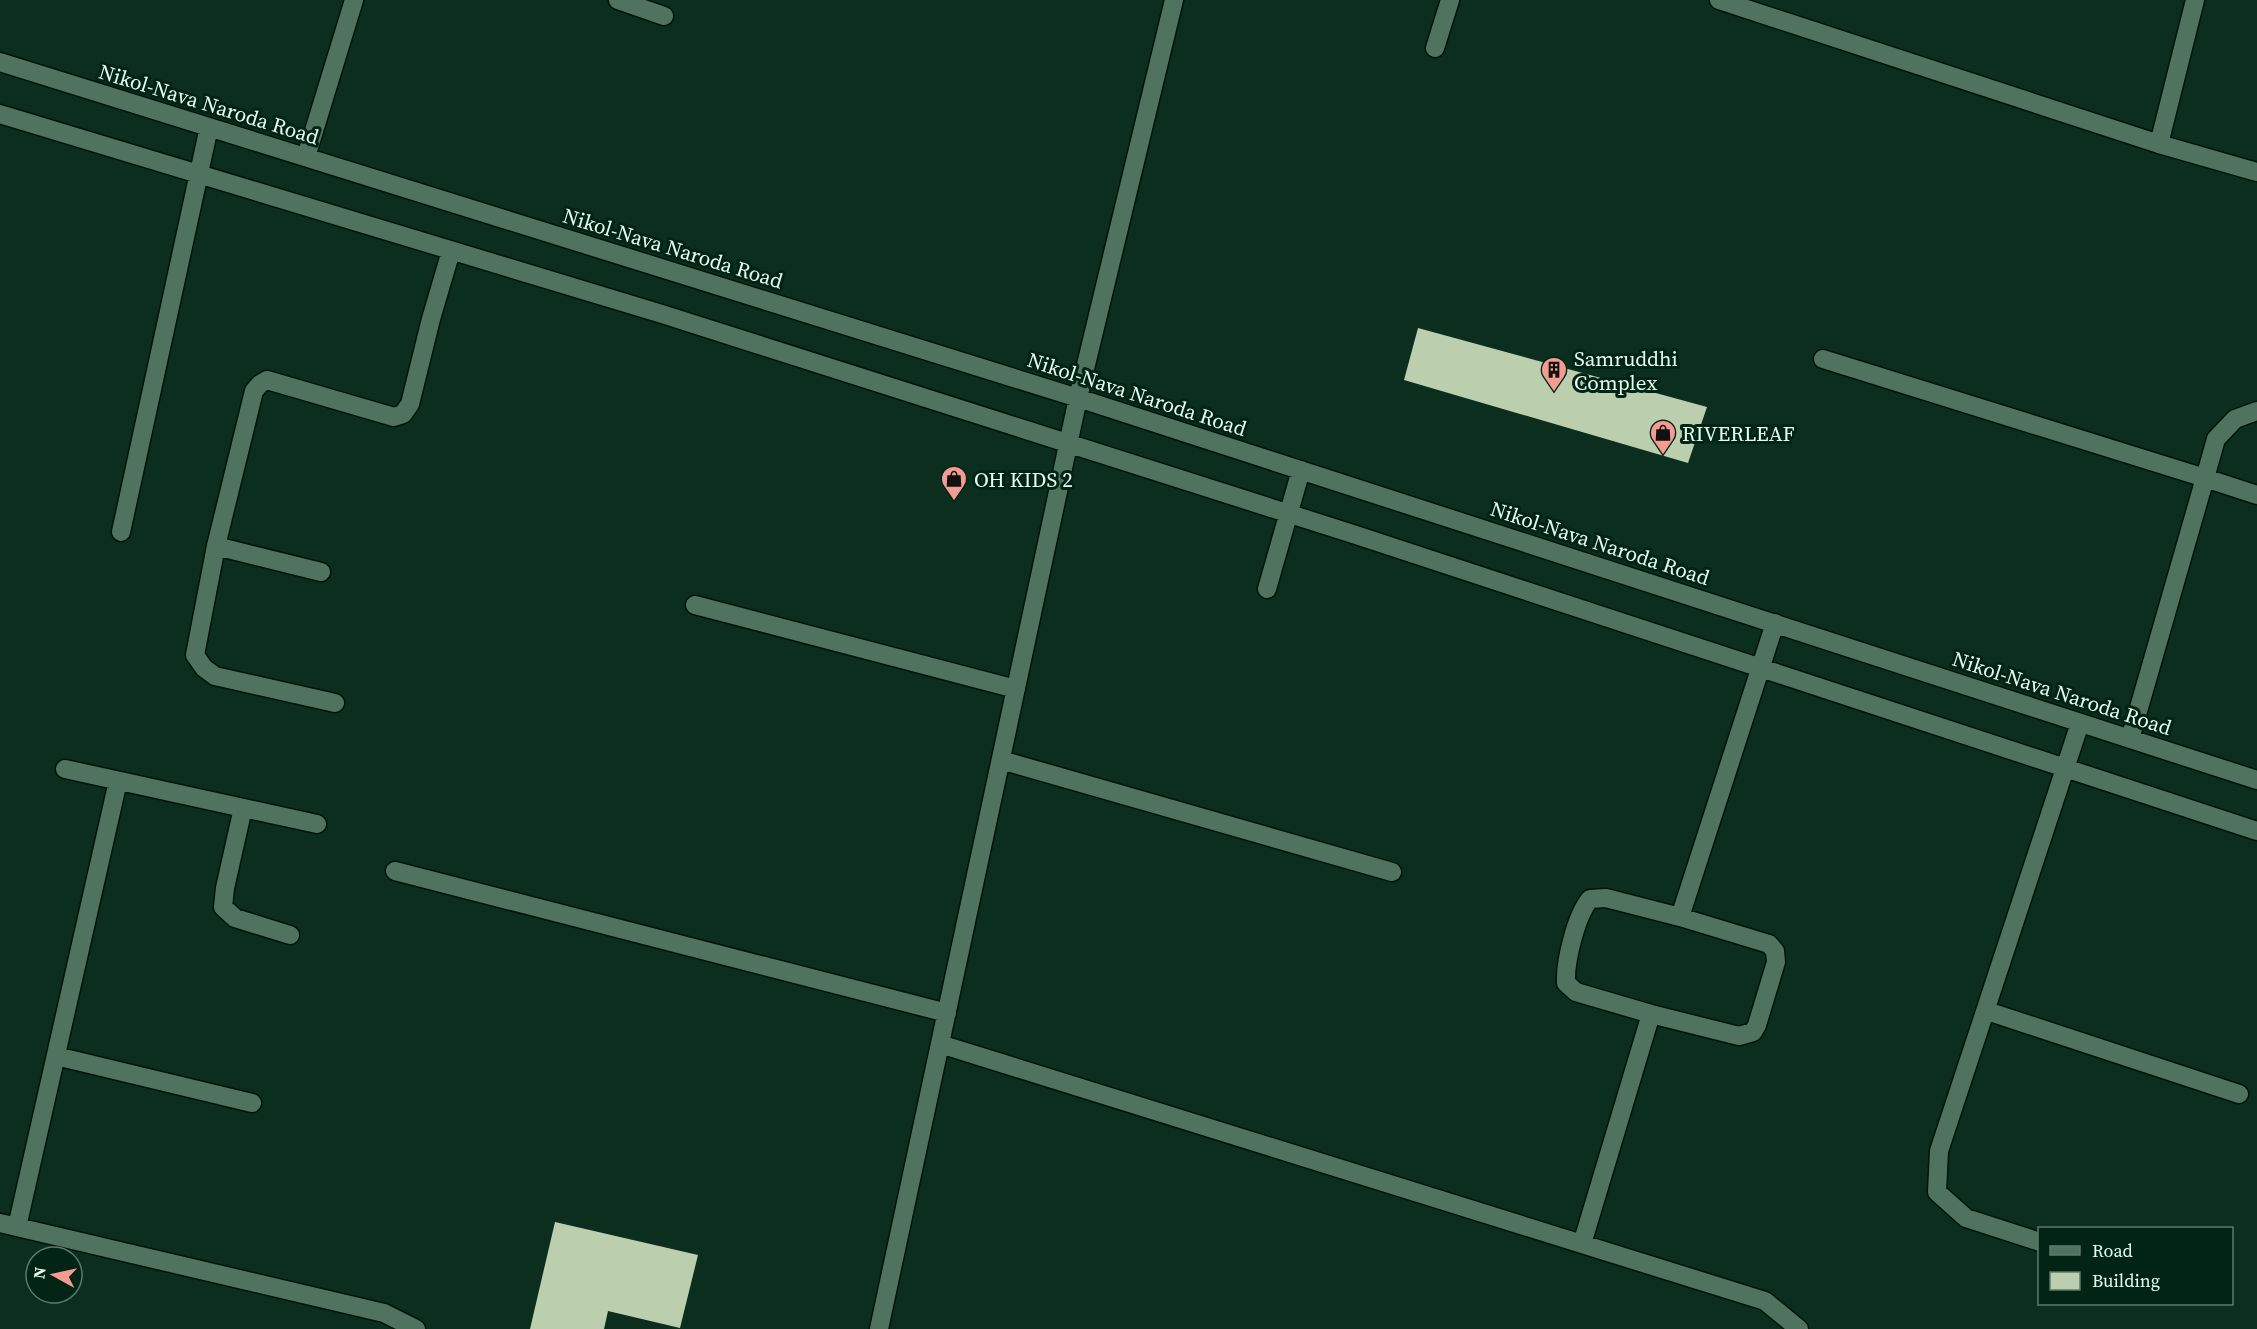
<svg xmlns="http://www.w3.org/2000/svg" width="2257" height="1329" viewBox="0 0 2257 1329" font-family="'Source Serif 4',serif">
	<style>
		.building { fill: #bbcfaf }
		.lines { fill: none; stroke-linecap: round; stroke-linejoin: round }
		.minor-casing { stroke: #001409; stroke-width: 21 }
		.minor { stroke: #507360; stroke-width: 18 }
		.labels { text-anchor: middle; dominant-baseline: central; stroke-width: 6; stroke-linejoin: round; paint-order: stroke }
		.street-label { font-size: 21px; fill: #e7faef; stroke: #012415 }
		.poi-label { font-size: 21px; fill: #e7faef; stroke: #012415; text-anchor: start }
	</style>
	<rect width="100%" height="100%" fill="#0b2e1e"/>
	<path class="building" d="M1418,328L1707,407L1688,463L1404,380Z
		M555,1222L698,1255L680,1328L608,1311L604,1329H530Z"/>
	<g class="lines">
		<defs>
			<path id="minor" d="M618,0L664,16
				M1719,0L2159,144L2257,172
				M1435,48L1450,0
				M0,62L1078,398L2257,780
				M0,114L662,314L1356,535L2257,831
				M2159,144L2195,0
				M306,157L354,0
				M1823,359L2205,478L2216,439L2235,419L2257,411
				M121,532L209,127
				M216,546L321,572
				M1267,589L1301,470
				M695,605L1016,689
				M335,703L215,676L204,668L195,655L216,546L254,391L260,384L267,380L394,417L403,414L410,404L431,319L451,251
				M2130,739L2205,478L2257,495
				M1001,760L1392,872
				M65,769L317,824
				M243,808L225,888L223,907L235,918L290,935
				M395,871L947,1013
				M1987,1011L2239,1094
				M1651,1014L1576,992L1566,983C1565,961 1576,916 1590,899L1606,898L1680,917
				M940,1044L1765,1301L1799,1329
				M56,1056L252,1103
				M0,1223L384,1313L416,1329
				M17,1227L118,781
				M2040,1242L1966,1218L1937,1192L1939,1151L2080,723
				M1582,1244L1651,1014L1739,1036L1753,1032L1757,1025L1776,962L1775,951L1769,944L1680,917L1775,623
				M879,1329L1078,398L1174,0"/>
		</defs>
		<use href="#minor" class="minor-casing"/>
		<use href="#minor" class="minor"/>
	</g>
	<defs>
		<symbol id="building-pin" viewBox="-11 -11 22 30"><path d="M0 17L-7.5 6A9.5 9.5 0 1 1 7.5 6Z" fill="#f59c92" stroke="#012415"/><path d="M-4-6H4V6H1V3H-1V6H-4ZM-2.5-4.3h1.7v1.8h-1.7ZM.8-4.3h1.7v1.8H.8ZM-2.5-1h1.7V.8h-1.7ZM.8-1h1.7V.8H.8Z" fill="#111"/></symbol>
		<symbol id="shop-pin" viewBox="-11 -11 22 30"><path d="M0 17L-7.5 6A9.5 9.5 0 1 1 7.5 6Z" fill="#f59c92" stroke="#012415"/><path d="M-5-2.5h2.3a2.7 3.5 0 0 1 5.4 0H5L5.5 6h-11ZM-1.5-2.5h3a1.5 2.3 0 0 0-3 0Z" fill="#111"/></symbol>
	</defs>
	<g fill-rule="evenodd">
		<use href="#building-pin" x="1539" y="355" width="30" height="40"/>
		<use href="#shop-pin" x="1648" y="418" width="30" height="40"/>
		<use href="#shop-pin" x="939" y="464" width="30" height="40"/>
	</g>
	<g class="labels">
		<g class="street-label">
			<text transform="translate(209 104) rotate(17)">Nikol-Nava Naroda Road</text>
			<text transform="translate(673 248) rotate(17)">Nikol-Nava Naroda Road</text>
			<text transform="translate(1137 394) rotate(18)">Nikol-Nava Naroda Road</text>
			<text transform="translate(1600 543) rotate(18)">Nikol-Nava Naroda Road</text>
			<text transform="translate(2062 693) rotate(18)">Nikol-Nava Naroda Road</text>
		</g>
		<g class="poi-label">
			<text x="1574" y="358">Samruddhi<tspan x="1574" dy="24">Complex</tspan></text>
			<text x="1682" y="433">RIVERLEAF</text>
			<text x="974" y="479">OH KIDS 2</text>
		</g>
	</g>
	<rect x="2038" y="1227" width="195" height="78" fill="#012415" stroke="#5d7a6c" stroke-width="1.5"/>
	<rect x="2050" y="1246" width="30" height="9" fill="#507360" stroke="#5d7a6c" stroke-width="1.5"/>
	<text x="2092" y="1257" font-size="18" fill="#e7faef">Road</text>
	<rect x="2050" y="1272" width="30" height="18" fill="#bbcfaf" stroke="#5d7a6c" stroke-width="1.5"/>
	<text x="2092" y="1287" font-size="18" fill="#e7faef">Building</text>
	<g transform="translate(54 1275) rotate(278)"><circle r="28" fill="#012415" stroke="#5d7a6c" stroke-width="1.5"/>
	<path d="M0-4.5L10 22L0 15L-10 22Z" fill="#f59c92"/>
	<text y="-9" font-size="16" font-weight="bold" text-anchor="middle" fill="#e7faef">N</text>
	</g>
</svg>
